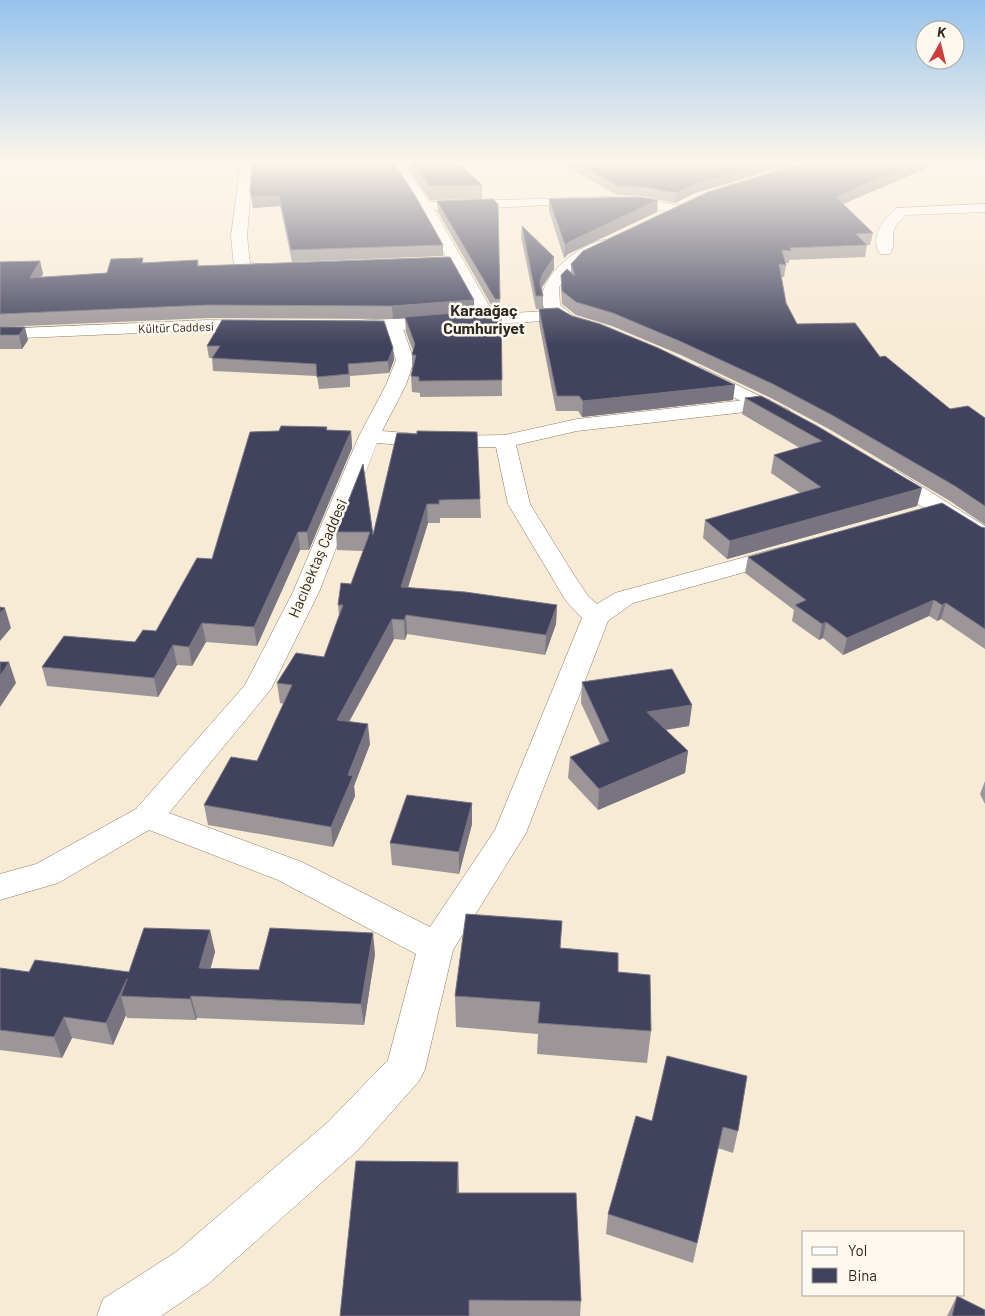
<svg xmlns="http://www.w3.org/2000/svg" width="985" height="1316" viewBox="0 0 985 1316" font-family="Barlow,sans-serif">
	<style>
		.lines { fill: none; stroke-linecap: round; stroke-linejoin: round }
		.street-casing { stroke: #877b67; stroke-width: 1 }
		.secondary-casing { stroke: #877b67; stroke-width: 1 }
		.street { fill: #fff; fill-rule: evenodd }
		.secondary { fill: #fff; fill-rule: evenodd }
		.wall { fill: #9c9699 }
		.shaded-wall { fill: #787581 }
		.building { fill: #41425d; stroke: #787581 }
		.labels { text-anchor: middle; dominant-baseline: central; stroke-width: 5; stroke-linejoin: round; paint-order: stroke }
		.far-street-label { font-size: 12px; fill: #2d2820; stroke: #fef9f0 }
		.street-label { font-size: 15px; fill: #2d2820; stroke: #fef9f0 }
		.far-district-label { font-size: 16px; font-weight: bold; fill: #2d2820; stroke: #fef9f0 }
	</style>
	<rect width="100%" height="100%" fill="#f8ebd5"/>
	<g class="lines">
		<defs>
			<path id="street" d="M241,161H253L247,236L250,263L282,266L284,269L282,272H242L236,270L234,267L231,236Z
				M420,161H470L464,165L401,170L394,166L401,162Z
				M956,161H985V167L962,165Z
				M608,197L642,198L681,206L683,209L681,212L676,213C600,196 517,209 439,210L420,209L418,206L420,203L425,202Z
				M985,204V212L906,215C884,233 899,240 890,254H880C869,238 884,218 897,208Z
				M393,321L399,322L402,326L414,360L406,385L382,431L442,436L505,435L577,419L763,398L770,400L773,404L770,408L763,410L577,431L516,445L530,504L572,572L588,596L597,604L615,593L774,549L783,547L792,549L795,554L792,559L633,603L608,621L526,833L453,950L425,1069L419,1081L358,1150L208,1284L161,1316H97L103,1299L176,1252L328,1122L388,1060L416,954L278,880L149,830L58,883L0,900V874L36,864L136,809L245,685L293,592L359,436L386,385L396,360L384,326L387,322ZM377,443L442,448L496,447L508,504L566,601L582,618L495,830L430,927L302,862L169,813L271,689L319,592Z"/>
			<path id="secondary" d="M389,161H401L432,206L494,314L546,311C526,281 590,234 614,240L617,243L614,246L581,262L559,287L560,305L575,317L592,322L595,326L592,330C581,332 566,328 558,320L402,330H343L340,326L343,322L349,321L478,315L418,206Z
				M209,320L256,321L262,322L265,326L262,330L256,331L209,330L0,339V329Z
				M700,367L789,410L792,414L789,418L782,420L775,418L693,377L690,373L693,369Z
				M889,469L897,471L985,526V543L977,541L881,481L878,476L881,471Z"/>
		</defs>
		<use href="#street" class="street-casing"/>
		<use href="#secondary" class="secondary-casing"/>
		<use href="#street" class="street"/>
		<use href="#secondary" class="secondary"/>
	</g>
	<path class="wall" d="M252,161L443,245V256L292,262L280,206L253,208L250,192Z
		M410,161H456L482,185V199L430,200L410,171Z
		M557,161H803L695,193L675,203L642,196L617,195Z
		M943,161L843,204L873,233L870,245H867L865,257L789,260V263H785L786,265L784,277H781L786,303L797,324L880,357L950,409L985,418V525L950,501L829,429L771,398L681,355L612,326L576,315L562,304L561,288V275L571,272V264Z
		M549,199L657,212L568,254L564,258L549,211Z
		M437,201L500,299L502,396L420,397V393L412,392L411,376L412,371V355L413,351L406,332L405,318L393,319L209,318L1,327L28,340L22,349H0V262L40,261L43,274L40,277L107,273L144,263L198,260L199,266L474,311L494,310L438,212Z
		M522,226L554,269L542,287L543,296V308L536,309L521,237Z
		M539,309L733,400L582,417L578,411H556L539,323Z
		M207,346L393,348L394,360L389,373L350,376V387L319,389L317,376L213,371L212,358H209Z
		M761,396L917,506L727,559L703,538L705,520L800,493L771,473L774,455L800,448L742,414L745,398Z
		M327,427V430L351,431L352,448L309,550H300L257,646L206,642L192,666L177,665L158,697L47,686L42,667L135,642L156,631L212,559L279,431Z
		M397,433L480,499L481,518H440V523H428L408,588L557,605L556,624L545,655L407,634L405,640L394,639L349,722L370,744L354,786L355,796L333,847L208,825L204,805L257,761L284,704L280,703L277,683L324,657L339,616L338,605L351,584L363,551L337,550L336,532L363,464L373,535Z
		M981,527L985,528V649L941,619L937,621L929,616L843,655L823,638L819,640L792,621L794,610L745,573L748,557Z
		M582,682L692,705L689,726L666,730L688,751L685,773L598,810L568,778L570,757L600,744L581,703Z
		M985,781V804L980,794Z
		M472,803V824L459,874L392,865L390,843Z
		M562,921L560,948L618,972L651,1031L647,1063L537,1054L538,1034L456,1027L455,996Z
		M210,930L215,952L210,968L259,970L375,954L364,1025L197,1018L196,1020L127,1018L126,1015L113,1045L72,1038L62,1058L0,1050V968L29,972H129Z
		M667,1056L738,1131L733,1153L718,1148L693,1263L606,1234L608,1214L652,1121Z
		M459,1193L581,1301L580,1316H340Z
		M957,1296L985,1316H947Z"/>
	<path class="shaded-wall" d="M774,161H803L695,193L675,203L676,193L696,184Z
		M921,161H943L834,208L836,197Z
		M279,196L280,206L253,208L252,197Z
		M658,200L657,212L568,254L564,258L565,245L569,242Z
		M554,257V269L542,287L540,295V283L542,275Z
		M40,261L43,274L33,290L30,278Z
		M474,300V312L393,319L392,306Z
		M25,327L28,340L22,349L19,335Z
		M393,348L394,360L389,373L388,361Z
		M735,385L733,400L582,417L583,401Z
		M351,431L352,448L309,550L307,532Z
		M922,488L917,506L727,559L730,541Z
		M427,504L428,523L402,606L401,587Z
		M298,532L300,550L257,646L254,627Z
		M934,600L929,616L843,655L847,638Z
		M946,603L941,619L937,621L942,605Z
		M557,605L556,624L545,655L546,635Z
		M5,608L11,628L0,641V613Z
		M406,615L407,634L405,640L404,620Z
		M392,619L394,639L339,740L337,720Z
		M826,622L823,638L819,640L822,624Z
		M202,623L206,642L192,666L189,647Z
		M173,645L177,665L158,697L154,678Z
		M9,662L16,683L0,707V676Z
		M692,705L689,726L645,733L647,712Z
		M368,724L370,744L354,786L355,796L333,847L331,827L348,775Z
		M688,751L685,773L598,810L599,789Z
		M472,803V824L459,874V852Z
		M210,930L215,952L205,989L199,968Z
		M373,933L375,954L364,1025L361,1004Z
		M127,979L121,996L126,1015L113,1045L106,1023Z
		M191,996L197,1018L196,1020L190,999Z
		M64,1017L72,1038L62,1058L54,1037Z
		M458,1162L459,1192L458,1223L457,1193Z"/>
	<path class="building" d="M252,161H393L416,197L443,245L291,250L279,196L252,197L250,192Z
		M411,161H456L482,185L430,186Z
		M573,161H774L696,184L676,193L643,187L618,186Z
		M808,161H921L836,197L873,233L856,234L867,245L790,248L791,251L782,250L786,265L779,264L786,303L797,324L855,323L880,357L885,356L950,409L968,406L985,418V506L955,486L832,415L773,384L682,342L613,313L576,302L562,291L561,275L567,269L575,276L571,264L583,251L708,192Z
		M639,197L658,200L569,242L565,245L549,199Z
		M493,199L498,204L500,299H495L437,201Z
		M522,226L554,257L542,275L540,283L543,296H536Z
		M450,257L474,300L392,306L207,305L0,314V262L40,261L30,278L107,273L111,259L143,258L142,263L198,260L197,266Z
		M558,308L572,316L600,324L658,348L735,385L583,401L579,396H557L539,309Z
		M501,309L502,380L419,381V377L411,376L416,355H412L415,344L405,317Z
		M222,320L384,321L393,348L388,361L348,364L349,374L317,377L316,364L212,358L220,346H207Z
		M0,327H25L19,335H0Z
		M761,396L817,426L922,488L730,541L705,520L821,487L774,455L822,441L745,398Z
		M281,426L327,427L326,430L351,431L307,532H298L254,627L202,623L189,647L173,645L154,678L42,667L64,636L135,642L143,630L156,631L197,558L212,559L250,432L279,431Z
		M417,431L477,432L480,499L439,500V504H427L401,587L465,592L557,605L546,635L406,615L404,620L392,619L337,720L368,724L348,775L353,776L331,827L204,805L231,757L257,761L292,685L277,683L296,653L324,657L343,605H338L341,583L351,584L370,532H336L363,464L373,535L397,433L417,434Z
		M942,503L981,527L985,528V629L946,603L942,605L934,600L847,638L826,622L822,624L795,605L806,600L748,557Z
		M0,607L5,608L0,613Z
		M0,662H9L0,676Z
		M672,669L692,705L647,712L688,751L599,789L570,757L609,741L582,682Z
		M407,795L472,803L459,852L390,843Z
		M466,914L562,921L560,948L618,953V972L650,975L651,1031L538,1023L540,1002L455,996Z
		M144,928L210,930L199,968L259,970L270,928L373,933L361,1004L191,996L190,999L121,996L127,979L106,1023L64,1017L54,1037L0,1030V968L29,972L35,960L129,972Z
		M667,1056L747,1076L738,1131L723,1127L697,1243L608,1214L636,1116L652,1121Z
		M356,1161L458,1162L457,1193H576L581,1301L469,1300V1316H340Z
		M957,1296L985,1310V1316H952Z"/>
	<linearGradient id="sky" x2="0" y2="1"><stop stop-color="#96c3ec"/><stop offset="0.47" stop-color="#fcf6ec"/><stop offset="1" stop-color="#fcf6ec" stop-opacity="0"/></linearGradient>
	<rect width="985" height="345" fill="url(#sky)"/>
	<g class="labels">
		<g class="far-street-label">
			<text transform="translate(176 327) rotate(-2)">Kültür Caddesi</text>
		</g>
		<g class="street-label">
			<text transform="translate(317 558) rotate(-67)">Hacıbektaş Caddesi</text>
		</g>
		<g class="far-district-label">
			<text x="484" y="309">Karaağaç<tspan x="484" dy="18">Cumhuriyet</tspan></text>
		</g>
	</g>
	<rect x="802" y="1231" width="162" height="65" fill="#fef9f0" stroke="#aaa59d"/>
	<rect x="812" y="1247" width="25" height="8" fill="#ffffff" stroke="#aaa59d"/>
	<text x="848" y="1256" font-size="15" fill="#2d2820">Yol</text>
	<rect x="812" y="1268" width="25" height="15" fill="#41425d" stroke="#aaa59d"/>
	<text x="848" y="1281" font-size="15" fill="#2d2820">Bina</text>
	<g transform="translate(940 45) rotate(8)"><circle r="24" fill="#fef9f0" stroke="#aaa59d"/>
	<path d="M0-4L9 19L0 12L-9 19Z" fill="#cc3d3b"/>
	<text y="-8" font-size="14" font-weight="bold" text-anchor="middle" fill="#2d2820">K</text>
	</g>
</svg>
